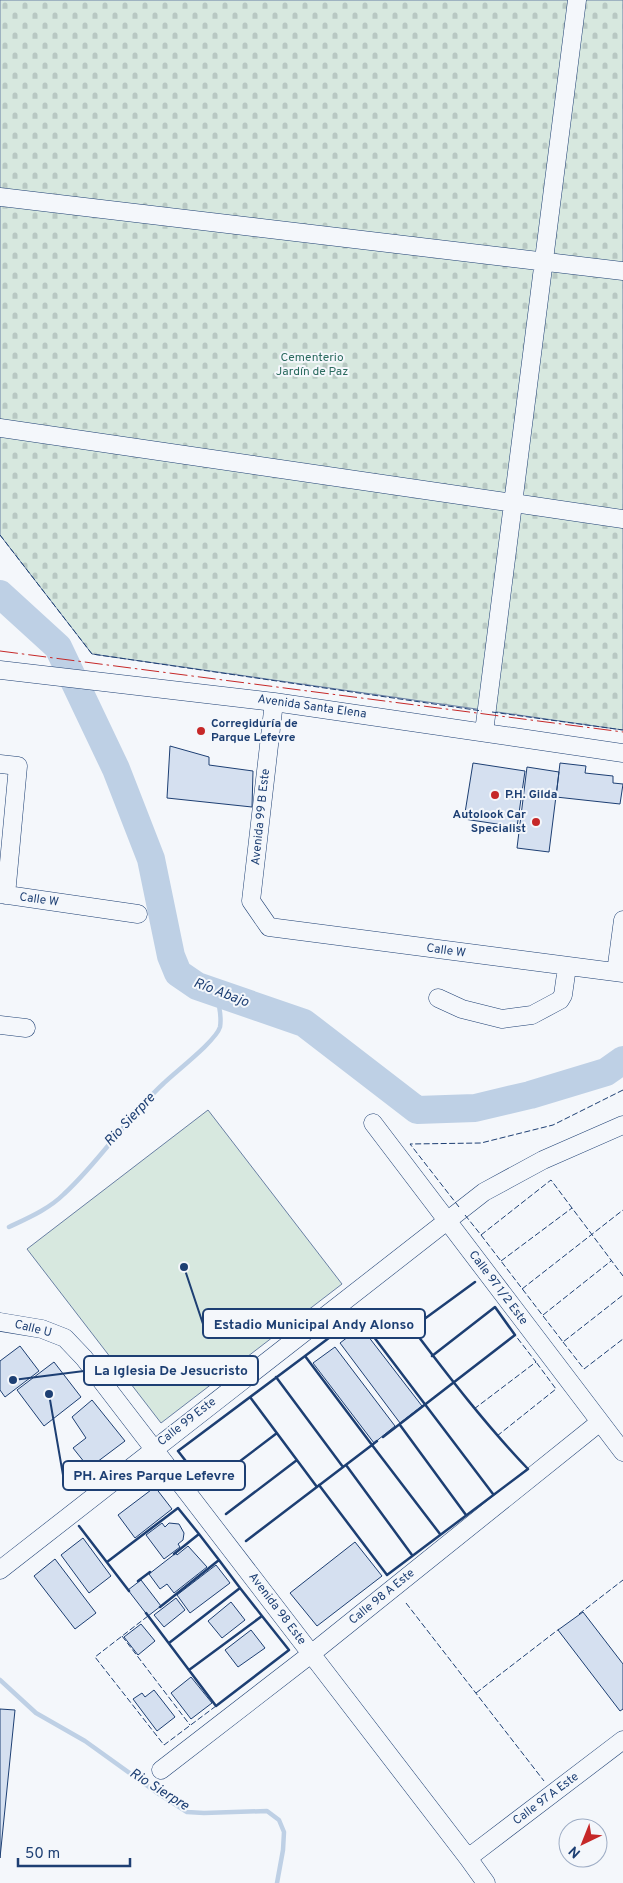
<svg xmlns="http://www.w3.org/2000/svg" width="623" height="1883" viewBox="0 0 623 1883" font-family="Overpass,sans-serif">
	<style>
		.cemetery { fill: url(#cemetery-stones); stroke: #687fa3 }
		.pitch { fill: #d7e8df; stroke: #687fa3 }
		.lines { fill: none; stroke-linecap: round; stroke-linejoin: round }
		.stream { stroke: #bed0e5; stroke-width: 4.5 }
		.river { stroke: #bed0e5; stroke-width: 28 }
		.building { fill: #d5e0f0; stroke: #1d3f73 }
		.minor-casing { stroke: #1d3f73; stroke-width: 19 }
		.minor { stroke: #f4f7fb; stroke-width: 18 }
		.fence { stroke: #1d3f73; stroke-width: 1; stroke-dasharray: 6 2.5; stroke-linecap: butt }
		.wall { stroke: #1d3f73; stroke-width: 2.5 }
		.power { stroke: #c62828; stroke-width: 1; stroke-dasharray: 18 4 2.5 4; stroke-linecap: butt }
		.poi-dot { fill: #c62828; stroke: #f4f7fb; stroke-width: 2 }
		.labels { text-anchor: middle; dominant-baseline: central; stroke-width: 4; stroke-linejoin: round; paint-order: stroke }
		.park-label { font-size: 12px; fill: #2c6c60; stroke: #f4f7fb }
		.street-label { font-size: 12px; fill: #1d3f73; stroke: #f4f7fb }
		.poi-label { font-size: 12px; font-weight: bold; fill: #1d3f73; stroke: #f4f7fb; text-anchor: start }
		.water-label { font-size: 14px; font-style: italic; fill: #1d3f73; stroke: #f4f7fb }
		.leader { fill: none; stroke: #1d3f73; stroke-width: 2 }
		.callout-dot { fill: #1d3f73; stroke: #f4f7fb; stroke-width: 2 }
		.callout { fill: #f4f7fb; stroke: #1d3f73; stroke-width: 2 }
		.callout-label { font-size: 14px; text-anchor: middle; font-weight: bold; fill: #1d3f73 }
	</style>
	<defs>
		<pattern id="cemetery-stones" width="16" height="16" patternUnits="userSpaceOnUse" patternTransform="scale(1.25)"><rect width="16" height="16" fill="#d7e8df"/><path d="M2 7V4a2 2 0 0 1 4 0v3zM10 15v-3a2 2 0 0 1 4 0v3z" fill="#b8c8c3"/></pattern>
	</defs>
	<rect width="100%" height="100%" fill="#f4f7fb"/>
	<path class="cemetery" d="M0,0H623V730L92,654L0,535Z"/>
	<path class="pitch" d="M208,1110L342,1284L161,1423L27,1249Z"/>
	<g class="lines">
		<path class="stream" d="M9,1227C28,1218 49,1209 64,1194C101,1160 127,1117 164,1083C175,1072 216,1041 220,1027C222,1016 219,1004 216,993
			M0,1680L36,1713L85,1741L156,1792L187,1812L204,1813L267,1811L279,1820L284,1832L283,1850L277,1883"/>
		<path class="river" d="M0,594L58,647L116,769L151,859L171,956L178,973L197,986L304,1023L417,1110L475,1108L530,1095L606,1072L623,1060"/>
	</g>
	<path class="building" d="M170,746L209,757V765L253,771L252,807L167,798Z
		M473,763L525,771L517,827L464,819Z
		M560,763L586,766L585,773L613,776V783L623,784L620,804L556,797Z
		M527,767L559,772L549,852L517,848Z
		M361,1327L422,1406L400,1423L340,1343Z
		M20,1346L39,1371L5,1397L0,1390V1361Z
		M335,1347L395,1426L374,1443L313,1363Z
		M54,1362L81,1397L44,1426L17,1390Z
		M92,1400L125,1441L89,1468L73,1448L86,1438L72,1417Z
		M155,1487L172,1509L135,1538L118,1515Z
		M162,1523L165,1527L169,1523L179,1524L184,1533L183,1540L178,1544L180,1547L164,1559L146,1535Z
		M83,1538L111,1576L89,1593L61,1555Z
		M355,1542L382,1576L317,1626L290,1593Z
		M188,1546L207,1567L174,1593L167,1584L160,1589L149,1574L176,1553L177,1555Z
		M55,1559L96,1613L75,1629L34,1576Z
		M216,1565L230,1583L190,1613L177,1595Z
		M141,1580L161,1606L148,1616L128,1590Z
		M176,1598L185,1610L164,1627L154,1615Z
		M231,1602L245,1620L222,1638L208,1621Z
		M583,1612L623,1664V1709L620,1711L558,1630Z
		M141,1624L155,1641L138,1655L124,1637Z
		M251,1630L265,1648L238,1667L225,1650Z
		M191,1677L212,1703L191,1719L171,1693Z
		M154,1690L175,1717L157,1731L133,1699L142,1693L145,1697Z
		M0,1709L15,1710L0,1858Z"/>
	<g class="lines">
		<defs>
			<path id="minor" d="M0,197L623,271
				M0,428L623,519
				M0,670L274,702L623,753
				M274,702L251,901L269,927L623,973
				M484,732L577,0
				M0,764L18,766L6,895
				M0,894L138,914
				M616,972L623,920
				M438,998L462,1009L502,1019L532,1015L560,1000L563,995L567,967
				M0,1025L26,1028
				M373,1123L623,1452
				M0,1322L42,1329L65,1338L84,1358L468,1858L486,1883
				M0,1570L484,1192L543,1160L623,1125
				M161,1770L311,1654L600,1422
				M468,1858L623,1740"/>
		</defs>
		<use href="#minor" class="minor-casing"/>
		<use href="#minor" class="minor"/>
		<path class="fence" d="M0,535L92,654L482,711
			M492,712L623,730
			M459,1207L410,1144L481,1143L553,1125L623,1090
			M465,1215L481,1235L551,1180L623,1276
			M481,1235L563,1342L623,1295
			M501,1261L572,1208
			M522,1289L623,1210
			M543,1315L611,1261
			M563,1342L584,1369L623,1339
			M474,1409L536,1362L515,1335
			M497,1436L556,1389L536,1362
			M406,1603L544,1781
			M579,1614L623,1580
			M148,1616L95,1657L164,1745L216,1706
			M122,1636L190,1725
			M476,1693L559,1629"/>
		<path class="wall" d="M276,1377L343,1467
			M250,1397L317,1487
			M400,1425L466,1515
			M277,1433L206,1487L178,1451L305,1356
			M383,1437L515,1335L495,1307L432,1356
			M377,1441L372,1445L305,1356L358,1316L493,1494
			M346,1465L412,1555
			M319,1485L387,1575L528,1469C486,1425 449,1377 412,1328L475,1282
			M226,1514L297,1460
			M79,1526L129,1591
			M246,1541L372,1445L440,1534
			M174,1554L199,1534L219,1560
			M107,1562L178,1508L199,1534
			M138,1581L150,1572
			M160,1607L219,1560L240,1588
			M146,1613L216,1706L289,1650L262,1616L189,1670
			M169,1643L240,1588L262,1616"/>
		<path class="power" d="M0,651L623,732"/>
	</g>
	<g class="poi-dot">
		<circle cx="201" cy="731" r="5"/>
		<circle cx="495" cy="795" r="5"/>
		<circle cx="536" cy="822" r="5"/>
	</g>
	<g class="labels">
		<g class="park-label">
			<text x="312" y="358">Cementerio<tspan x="312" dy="14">Jardín de Paz</tspan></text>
		</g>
		<g class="street-label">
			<text transform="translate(312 707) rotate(8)">Avenida Santa Elena</text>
			<text transform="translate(261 817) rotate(-84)">Avenida 99 B Este</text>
			<text transform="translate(39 900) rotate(8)">Calle W</text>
			<text transform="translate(446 951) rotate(8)">Calle W</text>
			<text transform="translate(498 1288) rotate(53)">Calle 97 1/2 Este</text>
			<text transform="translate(33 1329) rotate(14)">Calle U</text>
			<text transform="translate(187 1422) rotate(-38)">Calle 99 Este</text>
			<text transform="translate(382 1597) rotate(-39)">Calle 98 A Este</text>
			<text transform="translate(277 1609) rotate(53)">Avenida 98 Este</text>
			<text transform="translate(546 1799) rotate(-37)">Calle 97 A Este</text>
		</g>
		<g class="poi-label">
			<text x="211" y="724">Corregiduría de<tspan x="211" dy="14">Parque Lefevre</tspan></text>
			<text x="505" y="795">P.H. Gilda</text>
			<text x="526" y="815" text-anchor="end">Autolook Car<tspan x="526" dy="14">Specialist</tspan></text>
		</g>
		<g class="water-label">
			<text transform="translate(221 993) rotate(21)">Río Abajo</text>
			<text transform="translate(130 1120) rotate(-47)">Rio Sierpre</text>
			<text transform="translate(159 1790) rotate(32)">Rio Sierpre</text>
		</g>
	</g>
	<path class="leader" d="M184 1267L203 1324M13 1380L84 1371M49 1394L63 1475"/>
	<g class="callout-dot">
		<circle cx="184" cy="1267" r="5"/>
		<circle cx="13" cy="1380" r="5"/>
		<circle cx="49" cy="1394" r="5"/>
	</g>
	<g class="callout">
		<rect x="203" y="1309" width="222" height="29" rx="5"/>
		<rect x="84" y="1356" width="174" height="29" rx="5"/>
		<rect x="63" y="1461" width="182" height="29" rx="5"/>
	</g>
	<g class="callout-label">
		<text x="314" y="1329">Estadio Municipal Andy Alonso</text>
		<text x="171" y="1375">La Iglesia De Jesucristo</text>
		<text x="154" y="1480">PH. Aires Parque Lefevre</text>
	</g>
	<g transform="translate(583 1843) rotate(223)"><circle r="24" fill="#f4f7fb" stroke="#9eadc5"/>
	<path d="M0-4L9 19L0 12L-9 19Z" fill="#c62828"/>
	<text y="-8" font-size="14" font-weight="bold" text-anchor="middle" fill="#1d3f73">N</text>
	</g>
	<path d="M18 1858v8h112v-8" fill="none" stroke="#1d3f73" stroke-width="2.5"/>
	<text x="25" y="1858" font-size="15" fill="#1d3f73" stroke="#f4f7fb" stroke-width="4" paint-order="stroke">50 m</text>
</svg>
